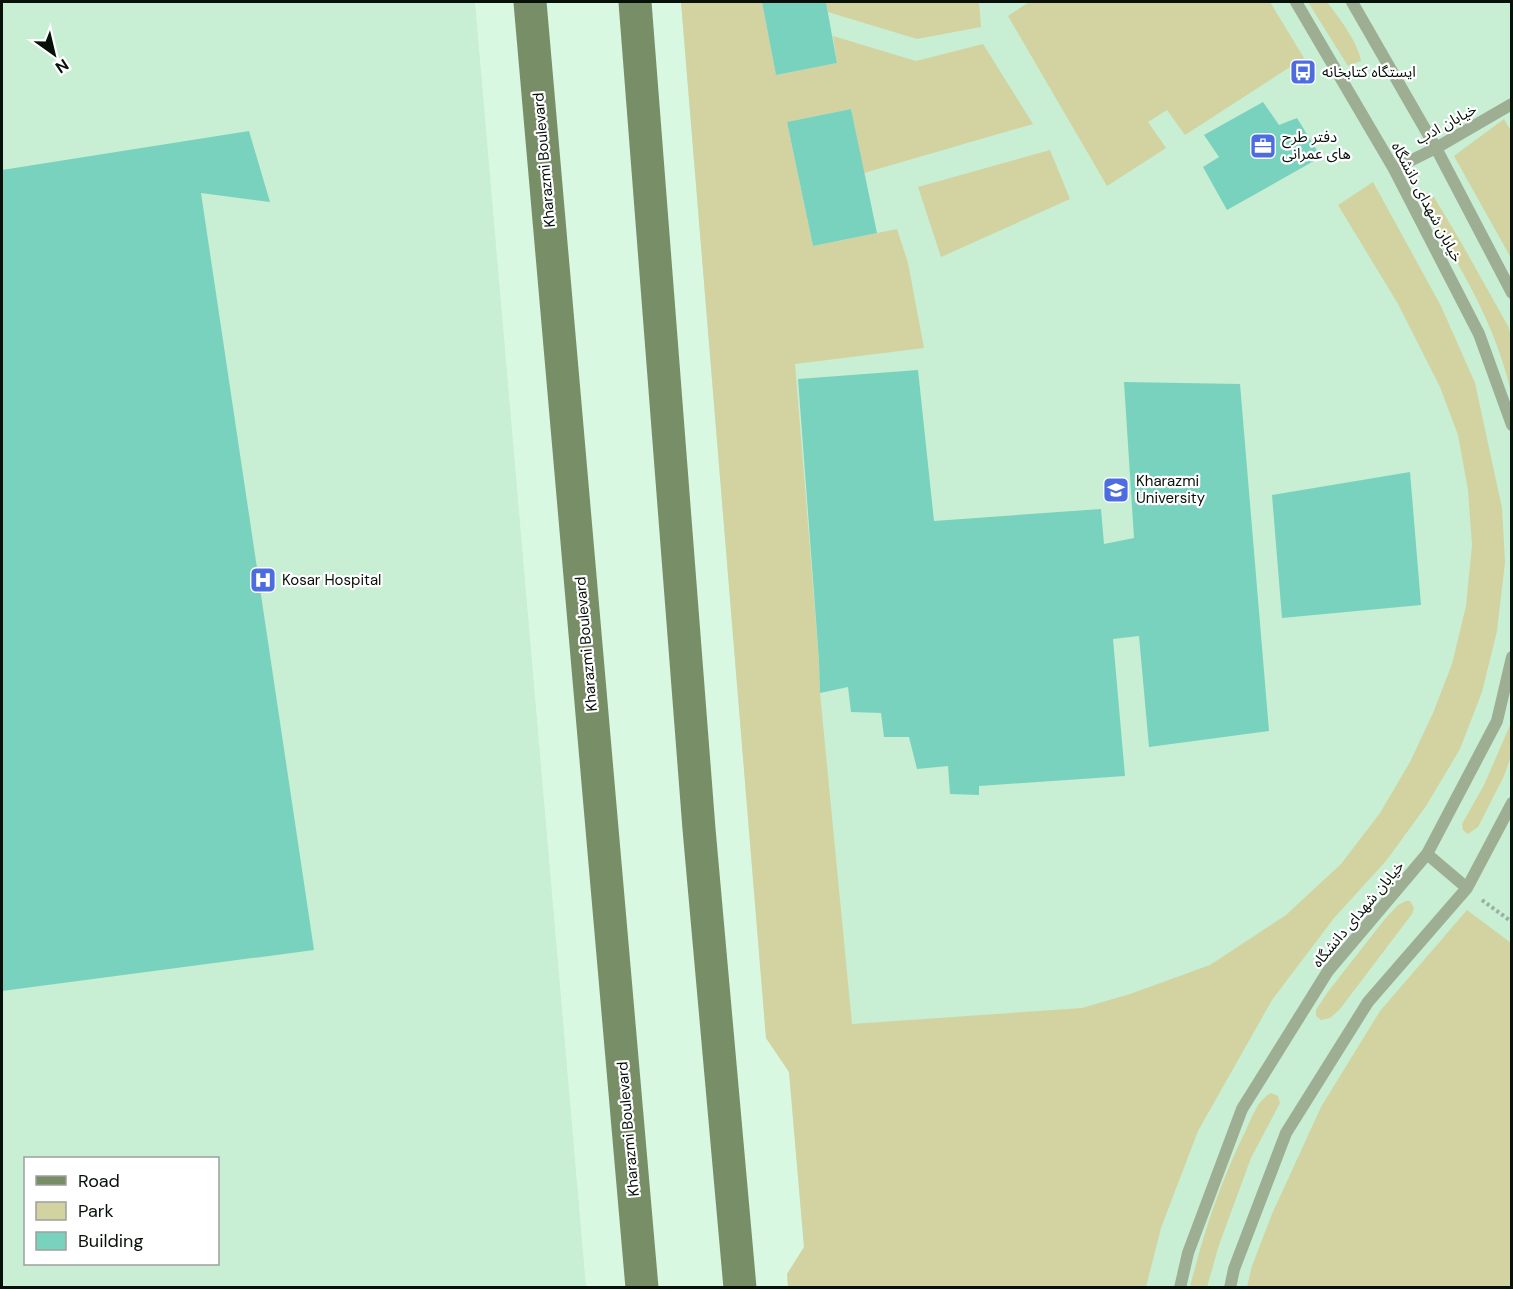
<svg xmlns="http://www.w3.org/2000/svg" width="1513" height="1289" viewBox="0 0 1513 1289" font-family="'DM Sans','Noto Sans Arabic',sans-serif">
	<style>
		.built { fill: #c8eed4; fill-rule: evenodd }
		.green { fill: #d2d3a0 }
		.building { fill: #79d2be }
		.lines { fill: none; stroke-linecap: round; stroke-linejoin: round }
		.path { stroke: #98b19f; stroke-width: 4; stroke-dasharray: 3 3; stroke-linecap: butt }
		.lane { stroke: #9eae93; stroke-width: 12 }
		.secondary { stroke: #788e67; stroke-width: 33 }
		.labels { text-anchor: middle; dominant-baseline: central; stroke-width: 4.5; stroke-linejoin: round; paint-order: stroke }
		.poi-label { font-size: 15px; fill: #07110a; stroke: #fff; text-anchor: start }
		.street-label { font-size: 15px; fill: #07110a; stroke: #fff }
	</style>
	<rect width="100%" height="100%" fill="#d9f8e2"/>
	<path class="built" d="M2,2H475L586,1287L2,1288ZM26,1158H218V1264H26Z
		M681,2H1511V1287H788L787,1274L804,1247L789,1072L766,1038Z"/>
	<path class="green" d="M681,2H762L776,75L837,63L833,36L916,61L983,44L1033,124L864,173L851,109L787,122L813,246L897,229L908,263L924,348L795,364L819,660L820,693L852,1024L1082,1008L1130,994L1210,965L1286,915L1341,864L1380,813L1410,762L1433,713L1452,664L1466,606L1472,545L1468,490L1458,435L1440,387L1398,304L1338,205L1373,182L1441,306L1475,383L1502,508L1505,562L1497,631L1482,692L1460,749L1426,806L1386,861L1334,918L1272,1000L1198,1131L1161,1228L1146,1287H788L787,1274L804,1247L789,1072L766,1038Z
		M826,2H979L981,27L917,39L828,12Z
		M1029,2H1270L1304,58L1185,135L1167,110L1148,122L1166,148L1107,186L1008,16Z
		M1308,2H1327C1338,16 1359,44 1361,61L1348,66Z
		M1504,119L1511,131V258L1454,156Z
		M1050,150L1070,199L941,257L918,187Z
		M1424,192L1434,197L1462,244L1508,326L1511,336V393C1501,345 1478,299 1454,257C1442,237 1428,219 1420,197Z
		M1511,723V756L1504,776L1478,827L1468,834L1463,830L1462,824L1484,785Z
		M1406,901H1410L1414,908L1412,914L1340,1009L1330,1018L1321,1020L1316,1016V1010L1327,993L1384,920L1398,905Z
		M1467,910L1511,943V1287H1247L1252,1266L1272,1214L1321,1107L1380,1011Z
		M1271,1093L1278,1096L1280,1103L1251,1158L1219,1245L1207,1287H1190C1203,1235 1220,1183 1244,1134C1252,1119 1256,1101 1271,1093Z"/>
	<path class="building" d="M762,2H826L837,63L776,75Z
		M1263,102L1279,125L1297,118L1321,157L1227,210L1203,167L1219,157L1204,135Z
		M851,109L877,233L813,246L787,122Z
		M249,131L270,202L201,193L314,950L2,991V170Z
		M918,370L934,521L1101,509L1104,544L1134,538L1124,382L1240,384L1269,731L1149,747L1139,636L1113,639L1125,776L979,786V795L950,794L948,766L917,769L909,737H884L881,713L851,712L848,687L820,693L819,660L798,379Z
		M1410,472L1421,605L1282,618L1272,495Z"/>
	<g class="lines">
		<path class="path" d="M1482,900L1512,922"/>
		<path class="lane" d="M1296,2L1394,169L1479,334L1512,425
			M1352,2L1436,148L1512,293
			M1394,169L1436,148L1512,104
			M1427,854L1467,888
			M1180,1288L1188,1253L1242,1109L1328,971L1427,854L1497,721L1512,657
			M1230,1288L1234,1269L1286,1133L1368,1002L1467,888L1512,803"/>
		<path class="secondary" d="M530,2L642,1288
			M635,2L699,829L740,1288"/>
	</g>
	<defs>
		<symbol id="bus-square" viewBox="-11 -11 22 22"><rect x="-9" y="-9" width="18" height="18" rx="4" fill="#4d6ce0" stroke="#fff"/><path d="M-5-6H5V4H4V6H2V4H-2V6H-4V4H-5ZM-3.5-4V0h7V-4ZM-3.5 1.2v1.5H-2V1.2ZM2 1.2v1.5H3.5V1.2Z" fill="#fff"/></symbol>
		<symbol id="office-square" viewBox="-11 -11 22 22"><rect x="-9" y="-9" width="18" height="18" rx="4" fill="#4d6ce0" stroke="#fff"/><path d="M-6-3h4V-5.5h4V-3h4V5H-6ZM-1-4.5V-3h2v-1.5ZM-6 0V1H6V0Z" fill="#fff"/></symbol>
		<symbol id="university-square" viewBox="-11 -11 22 22"><rect x="-9" y="-9" width="18" height="18" rx="4" fill="#4d6ce0" stroke="#fff"/><path d="M0-5L7-2L0 1L-7-2ZM-4 1L0 2.5L4 1V4Q0 6-4 4Z" fill="#fff"/></symbol>
		<symbol id="hospital-square" viewBox="-11 -11 22 22"><rect x="-9" y="-9" width="18" height="18" rx="4" fill="#4d6ce0" stroke="#fff"/><path d="M-5-5h3v3.5h4V-5h3V5h-3V1.5h-4V5h-3Z" fill="#fff"/></symbol>
	</defs>
	<g fill-rule="evenodd">
		<use href="#bus-square" x="1288" y="57" width="30" height="30"/>
		<use href="#office-square" x="1248" y="131" width="30" height="30"/>
		<use href="#university-square" x="1101" y="475" width="30" height="30"/>
		<use href="#hospital-square" x="248" y="565" width="30" height="30"/>
	</g>
	<g class="labels">
		<g class="poi-label">
			<text x="1322" y="72">ایستگاه کتابخانه</text>
			<text x="1282" y="137">دفتر طرح<tspan x="1282" dy="17">های عمرانی</tspan></text>
			<text x="1136" y="481">Kharazmi<tspan x="1136" dy="17">University</tspan></text>
			<text x="282" y="580">Kosar Hospital</text>
		</g>
		<g class="street-label">
			<text transform="translate(1446 124) rotate(-29)">خیابان ادب</text>
			<text transform="translate(544 160) rotate(-95)">Kharazmi Boulevard</text>
			<text transform="translate(1427 202) rotate(62)">خیابان شهدای دانشگاه</text>
			<text transform="translate(586 644) rotate(-95)">Kharazmi Boulevard</text>
			<text transform="translate(1358 914) rotate(-50)">خیابان شهدای دانشگاه</text>
			<text transform="translate(628 1129) rotate(-95)">Kharazmi Boulevard</text>
		</g>
	</g>
	<rect width="1513" height="1289" fill="none" stroke="#07110a" stroke-width="6"/>
	<rect x="24" y="1157" width="195" height="108" fill="#ffffff" stroke="#9ca09d" stroke-width="1.5"/>
	<rect x="36" y="1176" width="30" height="9" fill="#788e67" stroke="#9ca09d" stroke-width="1.5"/>
	<text x="78" y="1187" font-size="18" fill="#07110a">Road</text>
	<rect x="36" y="1202" width="30" height="18" fill="#d2d3a0" stroke="#9ca09d" stroke-width="1.5"/>
	<text x="78" y="1217" font-size="18" fill="#07110a">Park</text>
	<rect x="36" y="1232" width="30" height="18" fill="#79d2be" stroke="#9ca09d" stroke-width="1.5"/>
	<text x="78" y="1247" font-size="18" fill="#07110a">Building</text>
	<g transform="translate(54 54) rotate(146)" stroke="#ffffff" stroke-width="4.5" paint-order="stroke">
	<path d="M0-4.5L10 22L0 15L-10 22Z" fill="#07110a"/>
	<text y="-9" font-size="16" font-weight="bold" text-anchor="middle" fill="#07110a">N</text>
	</g>
</svg>
